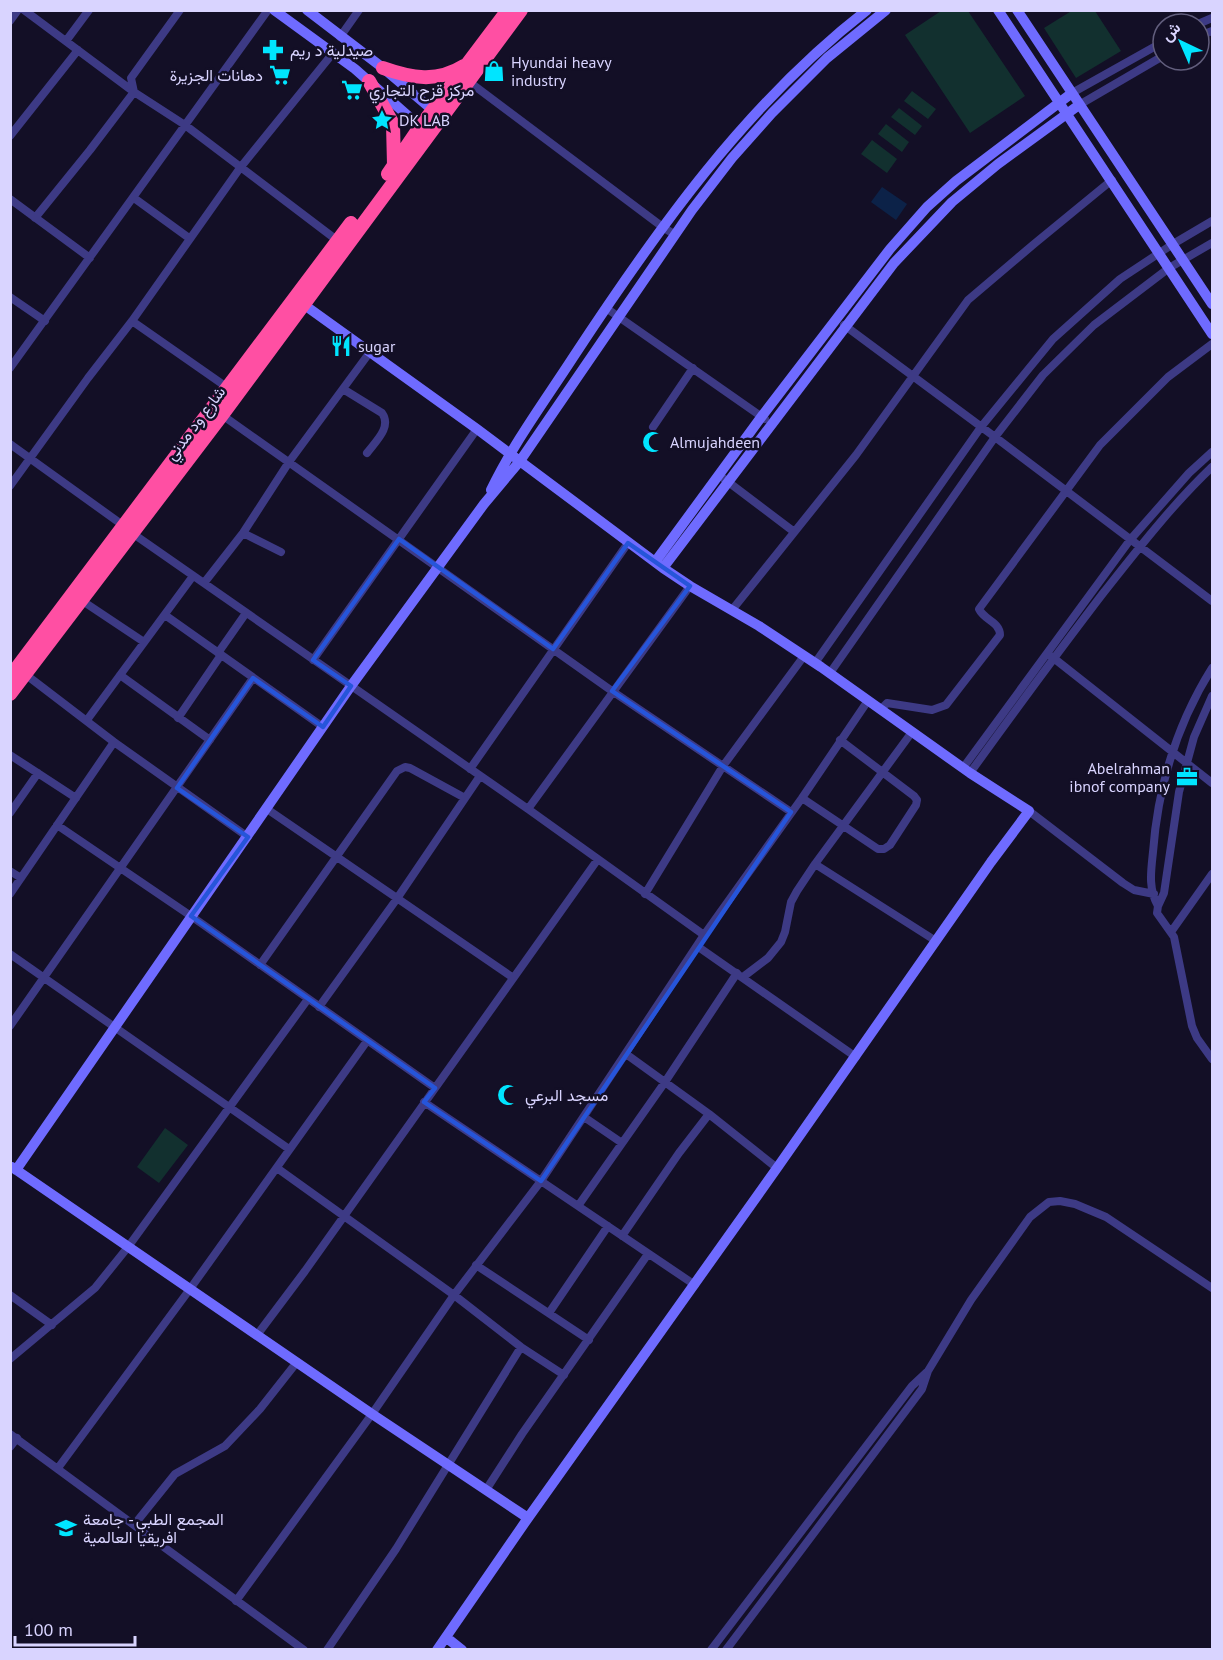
<svg xmlns="http://www.w3.org/2000/svg" width="1223" height="1660" viewBox="0 0 1223 1660" font-family="'PT Sans',Vazirmatn,sans-serif">
	<style>
		.green { fill: #12302f }
		.water { fill: #0c2248 }
		.lines { fill: none; stroke-linecap: round; stroke-linejoin: round }
		.street { stroke: #3d3a85; stroke-width: 8 }
		.secondary { stroke: #6f6bff; stroke-width: 10 }
		.highway { stroke: #ff4fa3; stroke-width: 14 }
		.marked { fill: none; stroke: #2655da; stroke-width: 4.5; stroke-linejoin: round }
		.labels { text-anchor: middle; dominant-baseline: central; stroke-width: 5; stroke-linejoin: round; paint-order: stroke }
		.poi-label { font-size: 16px; fill: #d9d4ff; stroke: #130f26; text-anchor: start }
		.street-label { font-size: 16px; fill: #d9d4ff; stroke: #130f26 }
	</style>
	<rect width="100%" height="100%" fill="#130f26"/>
	<path class="green" d="M1073,10L1095,11L1121,51L1076,78L1044,28Z
		M941,11H968L1025,96L970,133L905,35Z
		M912,91L936,109L928,119L904,101Z
		M899,108L922,126L915,135L891,117Z
		M886,124L909,142L902,152L878,134Z
		M872,140L897,159L887,173L861,154Z
		M165,1128L188,1145L159,1183L137,1167Z"/>
	<path class="water" d="M882,187L907,204L896,220L871,202Z"/>
	<g class="lines">
		<path class="street" d="M24,10L134,92L185,125L338,241
			M10,21L18,10
			M1198,24L1212,18
			M1199,36L1212,31
			M340,37L359,10
			M66,41L89,10
			M468,81L664,228L674,234
			M1072,93L1163,42
			M1079,105L1163,56
			M10,136L78,50
			M134,198L189,238
			M10,199L90,258
			M35,218L90,150L134,92L131,78L180,10
			M10,297L45,321
			M606,308L765,419
			M132,321L228,388
			M844,325L995,437L1212,601
			M10,368L268,10
			M343,389L382,413C392,427 376,441 367,453
			M222,415L612,691L791,812
			M653,427L693,368
			M10,444L124,526
			M719,475L793,531
			M10,486L88,378L132,321L240,168L333,53
			M132,533L528,809L704,935
			M243,533L281,552
			M204,583L243,533L289,462L370,352
			M81,600L144,642
			M732,610L856,455L968,300L1034,244L1112,180
			M165,615L323,727
			M218,653L246,613
			M1051,656L1212,783
			M313,660L477,429
			M815,663L981,427L1053,339L1120,279L1173,244L1212,221
			M830,673L995,437L1043,375L1094,325L1169,268L1212,243
			M25,674L114,742L248,837
			M120,675L210,740
			M1212,696L1194,737L1179,792L1164,893L1158,906L1157,913L1174,937L1192,1026L1197,1038L1212,1059
			M880,710L887,703L932,710L946,705L1000,635C1000,622 984,620 979,609L1100,445L1168,377L1212,344
			M178,718L221,655
			M87,720L193,576
			M10,755L76,798
			M963,768L1130,540L1189,473L1212,452
			M470,769L628,543
			M970,773C1014,712 1058,652 1104,592C1138,549 1172,505 1212,467
			M802,798L878,849H884L890,845L916,805L917,800L914,796L840,740
			M267,809L512,977
			M528,809L690,586
			M1029,811L1123,883L1134,890L1154,894
			M10,813L38,773
			M57,825L191,916L435,1088
			M815,864L936,941
			M10,871L21,878
			M10,894L114,742
			M645,894L723,766L804,656
			M1158,906C1148,888 1151,871 1153,852C1158,785 1177,724 1212,668
			M1171,932L1212,874
			M697,946L856,1057
			M10,954L289,1149
			M260,965L397,771L405,767L410,768L465,798
			M743,977L768,958L781,942L785,932L791,902L797,891L815,864L912,732
			M319,1007L396,900L480,776
			M10,1026L253,678
			M626,1054L709,1114L777,1168
			M424,1102L695,1285
			M584,1117L622,1143
			M277,1168L454,1295L521,1347L564,1375
			M578,1206L665,1082L737,973
			M622,1236L679,1153L709,1114
			M476,1265L589,1340
			M10,1295L52,1325
			M549,1313L608,1226
			M257,1335L305,1271L598,859
			M10,1359L95,1288L128,1247L308,999
			M10,1434L304,1650
			M10,1447L17,1438
			M58,1468L190,1289L367,1041
			M486,1490L522,1434L648,1254
			M134,1525L175,1474L225,1446L260,1409L297,1362
			M236,1601L372,1414L454,1295L541,1181L704,935L802,798L867,702
			M327,1650L396,1549L521,1347
			M711,1650L912,1386L927,1372
			M726,1650L922,1389L928,1371L971,1300L1030,1217L1049,1202L1060,1201L1075,1204L1106,1217L1212,1288"/>
		<path class="secondary" d="M274,10L355,69L424,130
			M307,10L383,68L436,113
			M998,10L1212,334
			M1017,10L1212,304
			M303,304L477,429L663,568L690,586L759,626L821,667L970,773L1029,811L991,862L777,1168L528,1518L437,1650
			M491,490C513,444 544,402 572,359C656,231 745,105 867,10
			M655,562L762,416L890,249L927,207L956,181L1072,93
			M663,568L894,263L952,202L998,164L1079,105
			M12,1167L372,1414L528,1518
			M16,1170L351,686L484,504L520,461L692,210L732,158L772,113L827,58L886,10
			M447,1638L462,1650"/>
		<path class="highway" d="M383,68C411,78 437,83 464,66
			M369,81L393,124L394,165
			M388,174L420,127L508,10
			M10,677L351,223
			M10,694L222,415L521,10"/>
	</g>
	<path class="marked" d="M399,539L553,649L628,543L690,586L612,691L791,812L541,1181L424,1102L435,1088L191,916L248,837L177,788L253,678L323,727L351,686L313,660Z"/>
	<defs>
		<symbol id="pharmacy-bare" viewBox="-9 -9 18 18"><path d="M-2-6h4v4h4v4h-4v4h-4v-4h-4v-4h4Z" fill="#00e5ff" stroke="#130f26" stroke-width="2.5" paint-order="stroke"/></symbol>
		<symbol id="shop-bare" viewBox="-9 -9 18 18"><path d="M-5-2.5h2.3a2.7 3.5 0 0 1 5.4 0H5L5.5 6h-11ZM-1.5-2.5h3a1.5 2.3 0 0 0-3 0Z" fill="#00e5ff" stroke="#130f26" stroke-width="2.5" paint-order="stroke"/></symbol>
		<symbol id="supermarket-bare" viewBox="-9 -9 18 18"><path d="M-6-5.5h2.5l.6 2H6L4.5 2H-2.5L-4.4-4H-6ZM-1.5 3.2a1.3 1.3 0 1 0 .1 0ZM3 3.2a1.3 1.3 0 1 0 .1 0Z" fill="#00e5ff" stroke="#130f26" stroke-width="2.5" paint-order="stroke"/></symbol>
		<symbol id="sight-bare" viewBox="-9 -9 18 18"><path d="M0-6L1.8-2.2L6-1.7L2.9 1.2L3.7 5.4L0 3.3L-3.7 5.4L-2.9 1.2L-6-1.7L-1.8-2.2Z" fill="#00e5ff" stroke="#130f26" stroke-width="2.5" paint-order="stroke"/></symbol>
		<symbol id="restaurant-bare" viewBox="-9 -9 18 18"><path d="M-5-6h1v4h1v-4h1v4h1v-4h1v5L-1.5 .5V6h-2V.5L-5-1ZM5-6V6H3V1.5H1.5Q1.5-4 5-6Z" fill="#00e5ff" stroke="#130f26" stroke-width="2.5" paint-order="stroke"/></symbol>
		<symbol id="mosque-bare" viewBox="-9 -9 18 18"><path d="M3.5-4.9A6 6 0 1 0 3.5 4.9A5 5 0 1 1 3.5-4.9Z" fill="#00e5ff" stroke="#130f26" stroke-width="2.5" paint-order="stroke"/></symbol>
		<symbol id="office-bare" viewBox="-9 -9 18 18"><path d="M-6-3h4V-5.5h4V-3h4V5H-6ZM-1-4.5V-3h2v-1.5ZM-6 0V1H6V0Z" fill="#00e5ff" stroke="#130f26" stroke-width="2.5" paint-order="stroke"/></symbol>
		<symbol id="university-bare" viewBox="-9 -9 18 18"><path d="M0-5L7-2L0 1L-7-2ZM-4 1L0 2.5L4 1V4Q0 6-4 4Z" fill="#00e5ff" stroke="#130f26" stroke-width="2.5" paint-order="stroke"/></symbol>
	</defs>
	<g fill-rule="evenodd">
		<use href="#pharmacy-bare" x="258" y="35" width="30" height="30"/>
		<use href="#shop-bare" x="479" y="56" width="30" height="30"/>
		<use href="#supermarket-bare" x="265" y="60" width="30" height="30"/>
		<use href="#supermarket-bare" x="337" y="75" width="30" height="30"/>
		<use href="#sight-bare" x="367" y="105" width="30" height="30"/>
		<use href="#restaurant-bare" x="326" y="331" width="30" height="30"/>
		<use href="#mosque-bare" x="638" y="427" width="30" height="30"/>
		<use href="#office-bare" x="1172" y="762" width="30" height="30"/>
		<use href="#mosque-bare" x="493" y="1080" width="30" height="30"/>
		<use href="#university-bare" x="51" y="1513" width="30" height="30"/>
	</g>
	<g class="labels">
		<g class="poi-label">
			<text x="290" y="50">صيدلية د ريم</text>
			<text x="511" y="62">Hyundai heavy<tspan x="511" dy="18">industry</tspan></text>
			<text x="263" y="75" text-anchor="end">دهانات الجزيرة</text>
			<text x="369" y="90">مركز قزح التجاري</text>
			<text x="399" y="120">DK LAB</text>
			<text x="358" y="346">sugar</text>
			<text x="670" y="442">Almujahdeen</text>
			<text x="1170" y="768" text-anchor="end">Abelrahman<tspan x="1170" dy="18">ibnof company</tspan></text>
			<text x="525" y="1095">مسجد البرعي</text>
			<text x="83" y="1519">المجمع الطبي - جامعة<tspan x="83" dy="18">افريقيا العالمية</tspan></text>
		</g>
		<g class="street-label">
			<text transform="translate(195 423) rotate(-53)">شارع ود مدني</text>
		</g>
	</g>
	<rect width="1223" height="1660" fill="none" stroke="#d9d4ff" stroke-width="24"/>
	<g transform="translate(1181 42) rotate(316)"><circle r="28" fill="#130f26" stroke="#625e7d" stroke-width="1.5"/>
	<path d="M0-4.5L10 22L0 15L-10 22Z" fill="#00e5ff"/>
	<text y="-9" font-size="16" font-weight="bold" text-anchor="middle" fill="#d9d4ff">ش</text>
	</g>
	<path d="M15 1636v9h120v-9" fill="none" stroke="#d9d4ff" stroke-width="3"/>
	<text x="24" y="1636" font-size="18" fill="#d9d4ff" stroke="#130f26" stroke-width="4.5" paint-order="stroke">100 m</text>
</svg>
